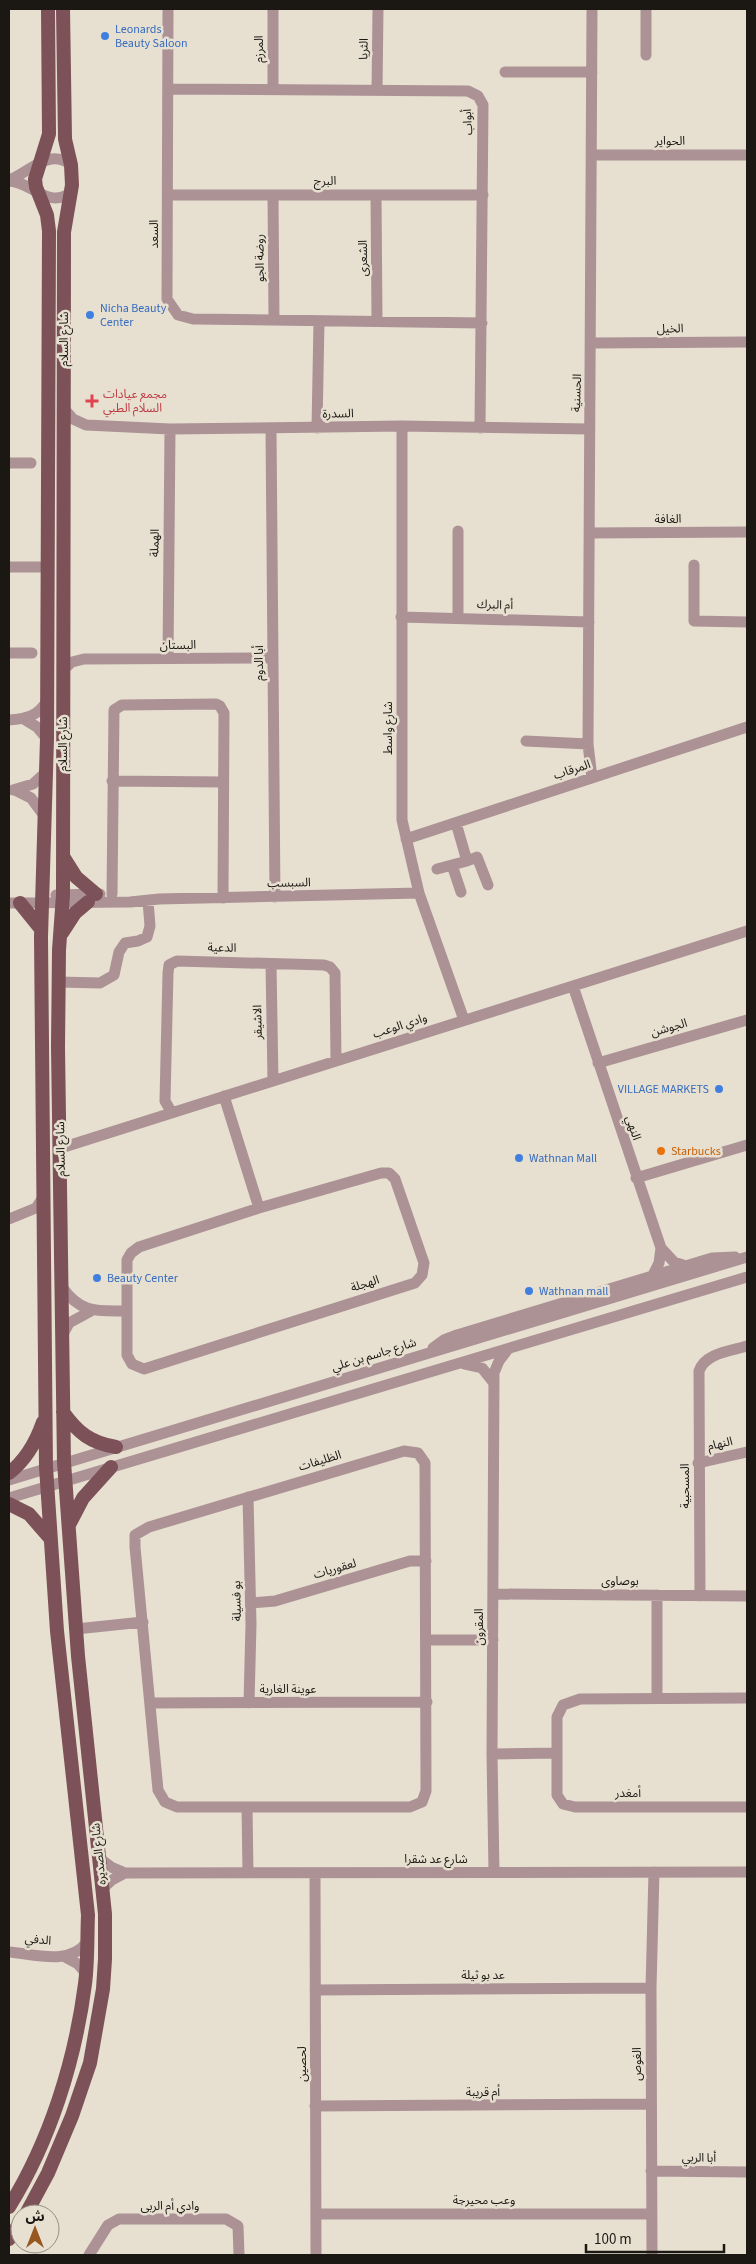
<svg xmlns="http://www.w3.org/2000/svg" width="756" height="2264" viewBox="0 0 756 2264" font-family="'Source Sans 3','Noto Sans Arabic',sans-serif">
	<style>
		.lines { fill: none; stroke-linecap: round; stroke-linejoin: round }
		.minor { stroke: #ac9295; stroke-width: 11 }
		.major { stroke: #7d5158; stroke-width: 14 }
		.shop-dot { fill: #3f7fe0; stroke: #e7e0d1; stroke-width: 2 }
		.health-dot { fill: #e0444e; stroke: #e7e0d1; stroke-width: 2 }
		.food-dot { fill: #e8710a; stroke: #e7e0d1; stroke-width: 2 }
		.labels { text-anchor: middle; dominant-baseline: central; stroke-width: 5; stroke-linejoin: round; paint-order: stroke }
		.shop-label { font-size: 12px; fill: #366cbe; stroke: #e7e0d1; text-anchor: start }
		.street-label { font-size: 12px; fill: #1b1813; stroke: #e7e0d1 }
		.health-label { font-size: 12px; fill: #be3a42; stroke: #e7e0d1; text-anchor: start }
		.food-label { font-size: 12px; fill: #c56008; stroke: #e7e0d1; text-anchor: start }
	</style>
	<rect width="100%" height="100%" fill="#e7e0d1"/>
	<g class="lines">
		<path class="minor" d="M168,9L167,299L178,315L193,319L482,323
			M646,9V55
			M505,72H592
			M168,89L468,91L478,96L483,105L480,428
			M273,89V9
			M377,90L378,9
			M592,155H747
			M9,180C29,173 49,147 71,165
			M9,181C33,182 47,210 72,192
			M168,195H483
			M273,195L274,320
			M376,195L377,321
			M592,343L747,342
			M64,409L73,419L86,425L170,429L402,426L589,429
			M402,426V820L419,893L464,1020
			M317,428L319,321
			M271,429L275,897
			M9,463H31
			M589,533L747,532
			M694,565V621L747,622
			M9,567H48
			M401,617L589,622
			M458,618V531
			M9,653H32
			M168,658L170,429
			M63,670L72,662L84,659L273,658
			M24,719L37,727L47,739
			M9,720C26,719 38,716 47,701
			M526,741L588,744
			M592,778L588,744L592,9
			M112,781L223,782
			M13,790L33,784L45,773
			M15,790L31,798L45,817
			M456,823L467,861L477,857L488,885
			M406,839L747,727
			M452,865L461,892
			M437,869L467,861
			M112,894L114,710L122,705L216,704L220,706L224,713L223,898
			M56,895L100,894
			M9,903L130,902L159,899L419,893
			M271,964L273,1080
			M59,982L100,983L114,975L119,952L125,943L138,941L147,937L150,926L148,901
			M573,986L661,1248L674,1262L686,1266
			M598,1063L747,1020
			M224,1096L259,1208
			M172,1113L165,1101L168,973L169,965L177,961L324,965L330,967L335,973L336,1061
			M61,1148L747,931
			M381,1173H389L395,1179L424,1263L422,1275L415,1283L144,1369L132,1364L127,1355V1260L131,1253L139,1247L259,1208Z
			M636,1178L747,1145
			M9,1219L36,1208L44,1196
			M652,1277L659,1263L661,1248
			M62,1287C81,1314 97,1311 127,1311
			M63,1334L69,1323L91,1311
			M433,1348L444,1340L457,1335L712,1258L735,1257
			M464,1364L482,1368L494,1383
			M404,1451L418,1453L425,1463L426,1791L422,1802L410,1807H177L165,1802L158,1790L135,1547V1535L149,1527Z
			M698,1463L747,1452
			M9,1480L747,1257
			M248,1497L251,1624L249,1703
			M9,1498L747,1277
			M493,1594L747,1596
			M657,1595V1698
			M700,1596L699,1371C705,1353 731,1351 747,1346
			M251,1603L275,1601L410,1561H426
			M76,1629L143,1622
			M427,1640H493
			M747,1698L580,1699L563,1705L557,1717V1795L563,1804L575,1807H747
			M150,1703L427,1702
			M492,1754L557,1753
			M247,1807L248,1873
			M99,1858L111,1867L125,1873L747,1872
			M494,1872L492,1754L494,1373L499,1361L508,1349
			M315,1873L316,2255
			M102,1889L112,1880L125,1873
			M9,1952C34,1954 70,1966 87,1942
			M65,1957L78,1964L86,1973
			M315,1990L651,1988
			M315,2106L651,2104
			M651,2171L747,2172
			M316,2214H651
			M89,2255L108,2225L119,2219H226L238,2226L239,2255
			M652,2255L651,1988L654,1872"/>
		<path class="major" d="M64,858L76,877L96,894
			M20,903L41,929
			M62,933L75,913L88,902
			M63,1412C78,1433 91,1443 116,1447
			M9,1473C26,1460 36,1442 43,1422
			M9,1504L29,1514L49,1537
			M70,1523L83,1498L111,1467
			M9,2207C50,2141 75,2061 85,1984C88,1961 87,1938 88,1915L57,1631L46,1467L41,937L47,739L49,231L47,215L36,187L35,179L49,134L48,9
			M26,2214L48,2173L72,2116L90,2063L103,1989L105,1959V1914L78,1656L64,1462L58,1047L59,950L63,895L64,232L72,185L71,165L65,139L63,9
			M9,2239L20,2223"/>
	</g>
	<g class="shop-dot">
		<circle cx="105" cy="36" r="5"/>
		<circle cx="90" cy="315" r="5"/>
		<circle cx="719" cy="1089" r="5"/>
		<circle cx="519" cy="1158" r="5"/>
		<circle cx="97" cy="1278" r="5"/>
		<circle cx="529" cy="1291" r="5"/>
	</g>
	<path class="health-dot" d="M89.5 393.5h5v5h5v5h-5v5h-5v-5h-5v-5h5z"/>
	<circle class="food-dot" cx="661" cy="1151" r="5"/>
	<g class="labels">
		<g class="shop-label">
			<text x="115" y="29">Leonards<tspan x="115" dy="14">Beauty Saloon</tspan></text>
			<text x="100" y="308">Nicha Beauty<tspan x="100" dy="14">Center</tspan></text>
			<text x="709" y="1089" text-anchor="end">VILLAGE MARKETS</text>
			<text x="529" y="1158">Wathnan Mall</text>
			<text x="107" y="1278">Beauty Center</text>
			<text x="539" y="1291">Wathnan mall</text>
		</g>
		<g class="street-label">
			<text transform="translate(259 49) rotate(-90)">المرزم</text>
			<text transform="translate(364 49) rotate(-89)">الثريا</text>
			<text transform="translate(468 122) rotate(-93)">أبواب</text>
			<text x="670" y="141">الحواير</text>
			<text x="325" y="181">البرج</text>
			<text transform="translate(154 234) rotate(-90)">السعد</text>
			<text transform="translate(260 258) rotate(-91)">روضة الجو</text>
			<text transform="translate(363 258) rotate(-90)">الشعرى</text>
			<text transform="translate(670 329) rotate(-1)">الخيل</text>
			<text transform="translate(64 339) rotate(-90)">شارع السلام</text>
			<text transform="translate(577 393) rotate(-88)">الحسنية</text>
			<text transform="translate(338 414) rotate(-1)">السدرة</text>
			<text x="668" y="519">الغافة</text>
			<text transform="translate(155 543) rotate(-89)">الهملة</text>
			<text transform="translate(495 605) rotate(2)">أم البرك</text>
			<text x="178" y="645">البستان</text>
			<text transform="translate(259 663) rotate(-90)">أبا الدوم</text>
			<text transform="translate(388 728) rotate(-90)">شارع واسط</text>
			<text transform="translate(63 744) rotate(-90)">شارع السلام</text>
			<text transform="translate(572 770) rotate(-18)">المرقاب</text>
			<text transform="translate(289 883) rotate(-1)">السبسب</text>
			<text transform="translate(222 948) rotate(1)">الدعية</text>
			<text transform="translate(258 1022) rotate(-91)">الاشيقر</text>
			<text transform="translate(400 1026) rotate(-18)">وادي الوعب</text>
			<text transform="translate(669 1028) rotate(-16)">الجوشن</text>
			<text transform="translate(633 1128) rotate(72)">النهي</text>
			<text transform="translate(61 1149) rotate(-91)">شارع السلام</text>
			<text transform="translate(365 1284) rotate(-18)">الهجلة</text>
			<text transform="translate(374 1355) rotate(-17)">شارع جاسم بن علي</text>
			<text transform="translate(720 1444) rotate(-13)">النهام</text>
			<text transform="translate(320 1461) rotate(-17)">الظليفات</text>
			<text transform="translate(685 1486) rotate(-90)">المسحبية</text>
			<text transform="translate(335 1569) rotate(-16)">لعقوريات</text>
			<text x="620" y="1581">بوصاوى</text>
			<text transform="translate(237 1601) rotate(-91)">بو فسيلة</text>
			<text transform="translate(479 1627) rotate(-90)">المقرون</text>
			<text x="288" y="1689">عوينة الغارية</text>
			<text x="628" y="1793">أمغدر</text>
			<text transform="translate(99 1854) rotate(-96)">شارع الصديره</text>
			<text x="436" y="1859">شارع عد شقرا</text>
			<text transform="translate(38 1940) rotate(5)">الدفي</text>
			<text x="483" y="1975">عد بو ثيلة</text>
			<text transform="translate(302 2064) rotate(-90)">لحصين</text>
			<text transform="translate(637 2064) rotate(-90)">الغوص</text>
			<text x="483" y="2092">أم قريبة</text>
			<text transform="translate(699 2158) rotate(1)">أبا الربي</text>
			<text x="484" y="2200">وعب محيرجة</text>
			<text x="170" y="2206">وادي أم الربى</text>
		</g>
		<g class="health-label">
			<text x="103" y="394">مجمع عيادات<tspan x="103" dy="14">السلام الطبي</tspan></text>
		</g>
		<g class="food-label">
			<text x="671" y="1151">Starbucks</text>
		</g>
	</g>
	<rect width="756" height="2264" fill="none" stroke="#1b1813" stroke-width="20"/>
	<g transform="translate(35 2229)"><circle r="24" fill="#e7e0d1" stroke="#959085"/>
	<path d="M0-4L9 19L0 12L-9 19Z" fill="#975720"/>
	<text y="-8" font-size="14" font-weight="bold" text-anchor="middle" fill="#1b1813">ش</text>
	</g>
	<path d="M586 2244v8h138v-8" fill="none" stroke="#1b1813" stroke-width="2.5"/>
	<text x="594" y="2244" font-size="15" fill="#1b1813" stroke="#e7e0d1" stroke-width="4" paint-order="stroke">100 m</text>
</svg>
